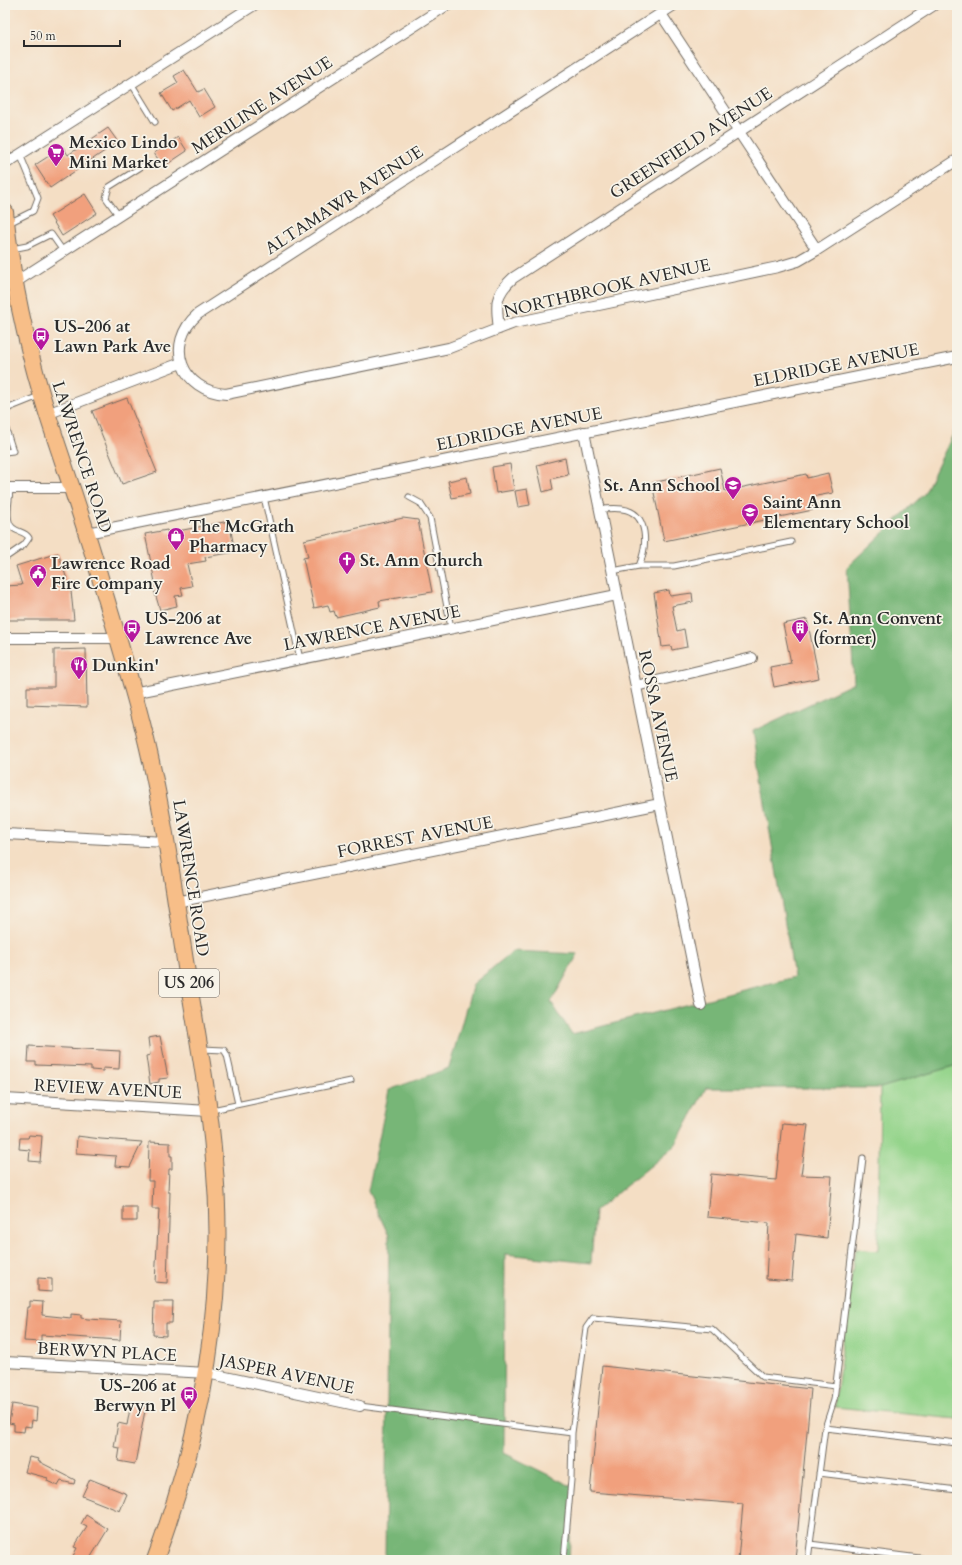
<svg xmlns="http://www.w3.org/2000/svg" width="962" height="1565" viewBox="0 0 962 1565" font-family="Cardo,serif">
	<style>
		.green { fill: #94d48b; stroke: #60805b }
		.forest { fill: #77b677; stroke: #517051 }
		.building { fill: #f1a07d }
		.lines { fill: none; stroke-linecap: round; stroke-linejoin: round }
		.lane-casing { stroke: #716a61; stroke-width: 7 }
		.street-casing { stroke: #716a61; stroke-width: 12 }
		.primary-casing { stroke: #716a61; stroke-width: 18 }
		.lane { stroke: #fff; stroke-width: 5 }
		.street { stroke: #fff; stroke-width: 10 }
		.primary { stroke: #f7be88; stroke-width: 16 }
		.labels { text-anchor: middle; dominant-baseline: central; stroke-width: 3.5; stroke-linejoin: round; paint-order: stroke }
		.shield { fill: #f7f3e8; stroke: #686764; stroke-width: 1 }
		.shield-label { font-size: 16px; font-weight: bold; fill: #2b2b2b }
		.street-label { font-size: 17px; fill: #2b2b2b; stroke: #f7f3e8 }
		.poi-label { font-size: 17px; font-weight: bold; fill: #2b2b2b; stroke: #f7f3e8; text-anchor: start }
	</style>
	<rect width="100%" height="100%" fill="#f7f3e8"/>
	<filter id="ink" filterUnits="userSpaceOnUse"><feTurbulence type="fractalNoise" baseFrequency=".025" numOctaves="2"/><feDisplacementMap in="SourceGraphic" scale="8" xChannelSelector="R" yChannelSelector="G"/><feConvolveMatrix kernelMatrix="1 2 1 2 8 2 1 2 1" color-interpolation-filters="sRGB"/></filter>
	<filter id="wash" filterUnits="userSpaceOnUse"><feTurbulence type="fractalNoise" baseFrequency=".012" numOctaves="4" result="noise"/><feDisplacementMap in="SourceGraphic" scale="16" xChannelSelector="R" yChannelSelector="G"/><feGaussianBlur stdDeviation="0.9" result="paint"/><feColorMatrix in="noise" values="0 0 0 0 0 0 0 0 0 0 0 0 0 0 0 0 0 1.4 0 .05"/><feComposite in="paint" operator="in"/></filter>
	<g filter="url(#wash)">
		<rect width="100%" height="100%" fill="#f4dec4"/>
		<path class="green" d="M957,1065V1419L835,1407L855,1249L878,1251L880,1088Z"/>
		<path class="forest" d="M957,426V1065L880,1088H706L675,1146L595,1211L591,1263L505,1254L504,1453L573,1487L569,1560H385L389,1236L368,1191L389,1090L449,1068L473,984L513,951L578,954L551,1002L572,1034L794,977L753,731L854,683L847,567L924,494Z"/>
		<g id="blocks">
			<path class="building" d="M184,70L198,92L204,89L215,107L199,117L189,100L172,111L161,93L178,83L174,76Z
				M108,128L118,142L50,188L35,165L63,147L68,155Z
				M178,137L187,151L163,167L154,153Z
				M85,194L97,213L62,236L50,216Z
				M127,398L157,472L122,484L92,411Z
				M565,458L568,475L551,479L553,489L543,492L537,465Z
				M510,464L514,490L496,493L492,467Z
				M720,468L725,491L806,474L807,478L828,473L833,493L811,497L813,510L664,541L652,483Z
				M467,477L470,494L452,498L448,481Z
				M527,489L530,505L518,507L515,491Z
				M403,518L418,520L432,592L379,601L380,607L336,617L334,611L330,612L328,605L314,608L303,558L308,557L304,540Z
				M229,521L235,552L205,557L206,561L187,564L192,586L181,588L183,595L175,596L177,606L160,610L152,583L155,582L145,534L167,530L168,533Z
				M58,553L71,591L74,620H5V586L22,585L16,566Z
				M669,590L670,596L692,593L693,602L672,606L677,631L684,629L687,647L672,650L671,646L662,647L654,593Z
				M807,619L819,678L774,687L770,667L791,663L783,624Z
				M86,649L87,707L27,705V687H54V650Z
				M160,1036L168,1078L159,1079V1082L150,1084L146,1056L150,1055L148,1038Z
				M29,1046L120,1051L119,1069L103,1068V1071L91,1070V1067L36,1065V1062H28Z
				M782,1123L808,1125L801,1175L832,1176L827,1238L796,1234L792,1281L766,1279L769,1223L707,1217L711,1174L776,1180Z
				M29,1135L42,1136L40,1162L29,1161L30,1150L19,1149L20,1138H28Z
				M77,1136L101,1139L142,1142L130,1167L115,1166L116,1156L76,1153Z
				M149,1142L170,1143V1156H172V1169H169L168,1192H170L167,1283L155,1282L159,1209H152L153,1181H148Z
				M123,1207H137V1221H123Z
				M38,1278L52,1279V1292L38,1291Z
				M30,1301L43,1302L42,1315L71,1318V1314L81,1315V1318L88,1319L121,1321L120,1340L41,1335V1342L24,1341L27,1307H30Z
				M154,1302H173L172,1323H166V1336L153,1335Z
				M602,1366L811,1389L795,1560H738L743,1504L590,1492Z
				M131,1403L146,1405L135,1464L118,1461L120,1448L114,1447L118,1423L127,1425Z
				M12,1404L37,1408L36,1421L32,1420L31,1427L25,1426L24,1432L14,1431V1424L9,1423Z
				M29,1457L39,1459L38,1461L75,1480L74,1484L61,1481L58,1486L47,1481L48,1478L25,1472Z
				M90,1479L127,1494L120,1511L82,1496Z
				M86,1515L108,1529L89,1560H71L77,1548L74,1547L87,1527L81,1524Z"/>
		</g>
	</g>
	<g filter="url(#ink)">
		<use href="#blocks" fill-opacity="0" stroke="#716a61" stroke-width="1"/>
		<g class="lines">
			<defs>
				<path id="lane" d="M131,83L155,122
					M119,216L106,198L109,187L144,165
					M9,223L33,211L38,198L20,154
					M12,249L27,246L51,234L63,251
					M5,413L9,408L39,396
					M5,426L13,451L5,452
					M264,497L300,659
					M409,497L420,503L430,518L451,628
					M600,509C607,509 615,508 622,509C650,513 647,547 639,566
					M5,558L24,545L29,538C25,531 19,533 13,528C4,521 10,499 10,488
					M612,571L639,566H674L791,542
					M202,1049L224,1050L227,1055L238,1104
					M212,1110L351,1081
					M360,1406L572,1433
					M825,1428L834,1400L863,1158
					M819,1473L957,1490
					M810,1544L935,1560
					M564,1560L571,1480L572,1433L586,1328L593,1318L712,1329L763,1377L836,1386
					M808,1560L825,1428L957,1443"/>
				<path id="street" d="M674,5L198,314C163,345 182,391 226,394L449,348L514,323L778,267L798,261L817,250L957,160
					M661,14L817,250
					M5,164L254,5
					M5,284L14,283L447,5
					M499,329C496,305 494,295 513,278L934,5
					M47,414L181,363
					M584,432L701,1005
					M5,488H72
					M87,533L957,357
					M5,638H117
					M636,686L752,658
					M133,693L617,595
					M5,834L166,842
					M176,902L660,804
					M5,1099L209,1111
					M5,1362L207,1373L360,1406"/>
				<path id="primary" d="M5,212C12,282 27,349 48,416C64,466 82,516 97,567C114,627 134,687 148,748C165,822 175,898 187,973C197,1035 209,1097 214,1159C227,1296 203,1431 155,1560"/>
			</defs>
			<use href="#lane" class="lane-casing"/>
			<use href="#street" class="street-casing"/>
			<use href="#primary" class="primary-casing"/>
			<use href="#lane" class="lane"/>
			<use href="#street" class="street"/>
			<use href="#primary" class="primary"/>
		</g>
	</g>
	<defs>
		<symbol id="supermarket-pin" viewBox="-11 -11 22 30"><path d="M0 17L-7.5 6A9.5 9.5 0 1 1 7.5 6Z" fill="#b5179e" stroke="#f7f3e8"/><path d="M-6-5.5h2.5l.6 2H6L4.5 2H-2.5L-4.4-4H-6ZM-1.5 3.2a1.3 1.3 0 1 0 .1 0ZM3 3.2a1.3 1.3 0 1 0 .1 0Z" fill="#fff"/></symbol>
		<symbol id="bus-pin" viewBox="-11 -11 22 30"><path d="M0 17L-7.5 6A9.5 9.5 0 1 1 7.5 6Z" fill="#b5179e" stroke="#f7f3e8"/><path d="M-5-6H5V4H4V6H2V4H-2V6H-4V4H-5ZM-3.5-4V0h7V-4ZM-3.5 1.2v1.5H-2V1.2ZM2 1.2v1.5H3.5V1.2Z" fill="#fff"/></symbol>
		<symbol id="school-pin" viewBox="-11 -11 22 30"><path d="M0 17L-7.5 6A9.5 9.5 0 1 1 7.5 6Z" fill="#b5179e" stroke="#f7f3e8"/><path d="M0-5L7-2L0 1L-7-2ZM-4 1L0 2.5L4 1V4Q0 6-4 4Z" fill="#fff"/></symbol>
		<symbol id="shop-pin" viewBox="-11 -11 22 30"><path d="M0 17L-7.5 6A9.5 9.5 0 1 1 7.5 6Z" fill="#b5179e" stroke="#f7f3e8"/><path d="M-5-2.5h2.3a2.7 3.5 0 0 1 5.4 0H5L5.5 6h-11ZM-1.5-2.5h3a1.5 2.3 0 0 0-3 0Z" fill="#fff"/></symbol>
		<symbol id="church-pin" viewBox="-11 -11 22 30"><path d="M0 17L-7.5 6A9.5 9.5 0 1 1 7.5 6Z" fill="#b5179e" stroke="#f7f3e8"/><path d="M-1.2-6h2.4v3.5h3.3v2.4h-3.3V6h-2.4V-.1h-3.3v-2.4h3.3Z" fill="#fff"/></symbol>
		<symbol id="civic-pin" viewBox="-11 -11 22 30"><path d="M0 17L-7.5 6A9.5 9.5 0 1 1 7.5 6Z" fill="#b5179e" stroke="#f7f3e8"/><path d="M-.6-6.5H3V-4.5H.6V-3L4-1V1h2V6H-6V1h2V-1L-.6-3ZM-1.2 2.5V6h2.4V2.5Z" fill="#fff"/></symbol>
		<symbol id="building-pin" viewBox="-11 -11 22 30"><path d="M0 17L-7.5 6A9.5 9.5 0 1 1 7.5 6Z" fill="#b5179e" stroke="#f7f3e8"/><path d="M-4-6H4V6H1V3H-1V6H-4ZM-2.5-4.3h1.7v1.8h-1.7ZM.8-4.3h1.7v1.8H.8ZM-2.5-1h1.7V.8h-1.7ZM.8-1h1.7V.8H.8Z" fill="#fff"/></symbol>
		<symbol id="restaurant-pin" viewBox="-11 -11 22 30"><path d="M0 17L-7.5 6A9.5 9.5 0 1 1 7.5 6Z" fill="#b5179e" stroke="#f7f3e8"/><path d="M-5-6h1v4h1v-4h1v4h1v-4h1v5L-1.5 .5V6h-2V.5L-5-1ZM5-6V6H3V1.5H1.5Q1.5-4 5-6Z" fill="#fff"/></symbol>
	</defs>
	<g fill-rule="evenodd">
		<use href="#supermarket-pin" x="46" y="142" width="20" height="27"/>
		<use href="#bus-pin" x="31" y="326" width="20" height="27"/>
		<use href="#school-pin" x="723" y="475" width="20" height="27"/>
		<use href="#school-pin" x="740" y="502" width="20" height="27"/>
		<use href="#shop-pin" x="166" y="526" width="20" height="27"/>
		<use href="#church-pin" x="337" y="550" width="20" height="27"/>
		<use href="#civic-pin" x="28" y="563" width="20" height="27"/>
		<use href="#bus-pin" x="122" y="618" width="20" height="27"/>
		<use href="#building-pin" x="790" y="618" width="20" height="27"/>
		<use href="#restaurant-pin" x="69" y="655" width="20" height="27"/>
		<use href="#bus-pin" x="179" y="1385" width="20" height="27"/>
	</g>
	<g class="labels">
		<rect class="shield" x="159" y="969" width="60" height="28" rx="3"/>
		<g class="shield-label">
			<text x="189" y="983">US 206</text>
		</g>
		<g class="street-label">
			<text transform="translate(262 105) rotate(-33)">MERILINE AVENUE</text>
			<text transform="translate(691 143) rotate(-33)">GREENFIELD AVENUE</text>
			<text transform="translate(344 200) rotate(-33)">ALTAMAWR AVENUE</text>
			<text transform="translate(607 288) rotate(-13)">NORTHBROOK AVENUE</text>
			<text transform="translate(836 365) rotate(-11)">ELDRIDGE AVENUE</text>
			<text transform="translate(519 429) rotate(-11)">ELDRIDGE AVENUE</text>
			<text transform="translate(82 457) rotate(72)">LAWRENCE ROAD</text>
			<text transform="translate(372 628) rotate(-11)">LAWRENCE AVENUE</text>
			<text transform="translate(658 716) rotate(78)">ROSSA AVENUE</text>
			<text transform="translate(415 837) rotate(-11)">FORREST AVENUE</text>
			<text transform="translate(191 878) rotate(81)">LAWRENCE ROAD</text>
			<text transform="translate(108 1089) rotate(3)">REVIEW AVENUE</text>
			<text transform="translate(107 1352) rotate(3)">BERWYN PLACE</text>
			<text transform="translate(287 1374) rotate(12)">JASPER AVENUE</text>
		</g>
		<g class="poi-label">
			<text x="69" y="142">Mexico Lindo<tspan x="69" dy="20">Mini Market</tspan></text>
			<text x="54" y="326">US-206 at<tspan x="54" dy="20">Lawn Park Ave</tspan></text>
			<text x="720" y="485" text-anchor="end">St. Ann School</text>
			<text x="763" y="502">Saint Ann<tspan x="763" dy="20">Elementary School</tspan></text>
			<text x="189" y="526">The McGrath<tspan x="189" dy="20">Pharmacy</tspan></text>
			<text x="360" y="560">St. Ann Church</text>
			<text x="51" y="563">Lawrence Road<tspan x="51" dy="20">Fire Company</tspan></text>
			<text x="145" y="618">US-206 at<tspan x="145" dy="20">Lawrence Ave</tspan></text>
			<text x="813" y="618">St. Ann Convent<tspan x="813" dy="20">(former)</tspan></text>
			<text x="92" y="665">Dunkin'</text>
			<text x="176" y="1385" text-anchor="end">US-206 at<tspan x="176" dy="20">Berwyn Pl</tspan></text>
		</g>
	</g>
	<rect width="962" height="1565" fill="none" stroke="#f7f3e8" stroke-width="20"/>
	<path d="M24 40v6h96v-6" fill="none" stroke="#2b2b2b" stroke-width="2"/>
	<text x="30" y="40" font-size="12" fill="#2b2b2b" stroke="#f7f3e8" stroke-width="3" paint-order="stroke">50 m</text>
</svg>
